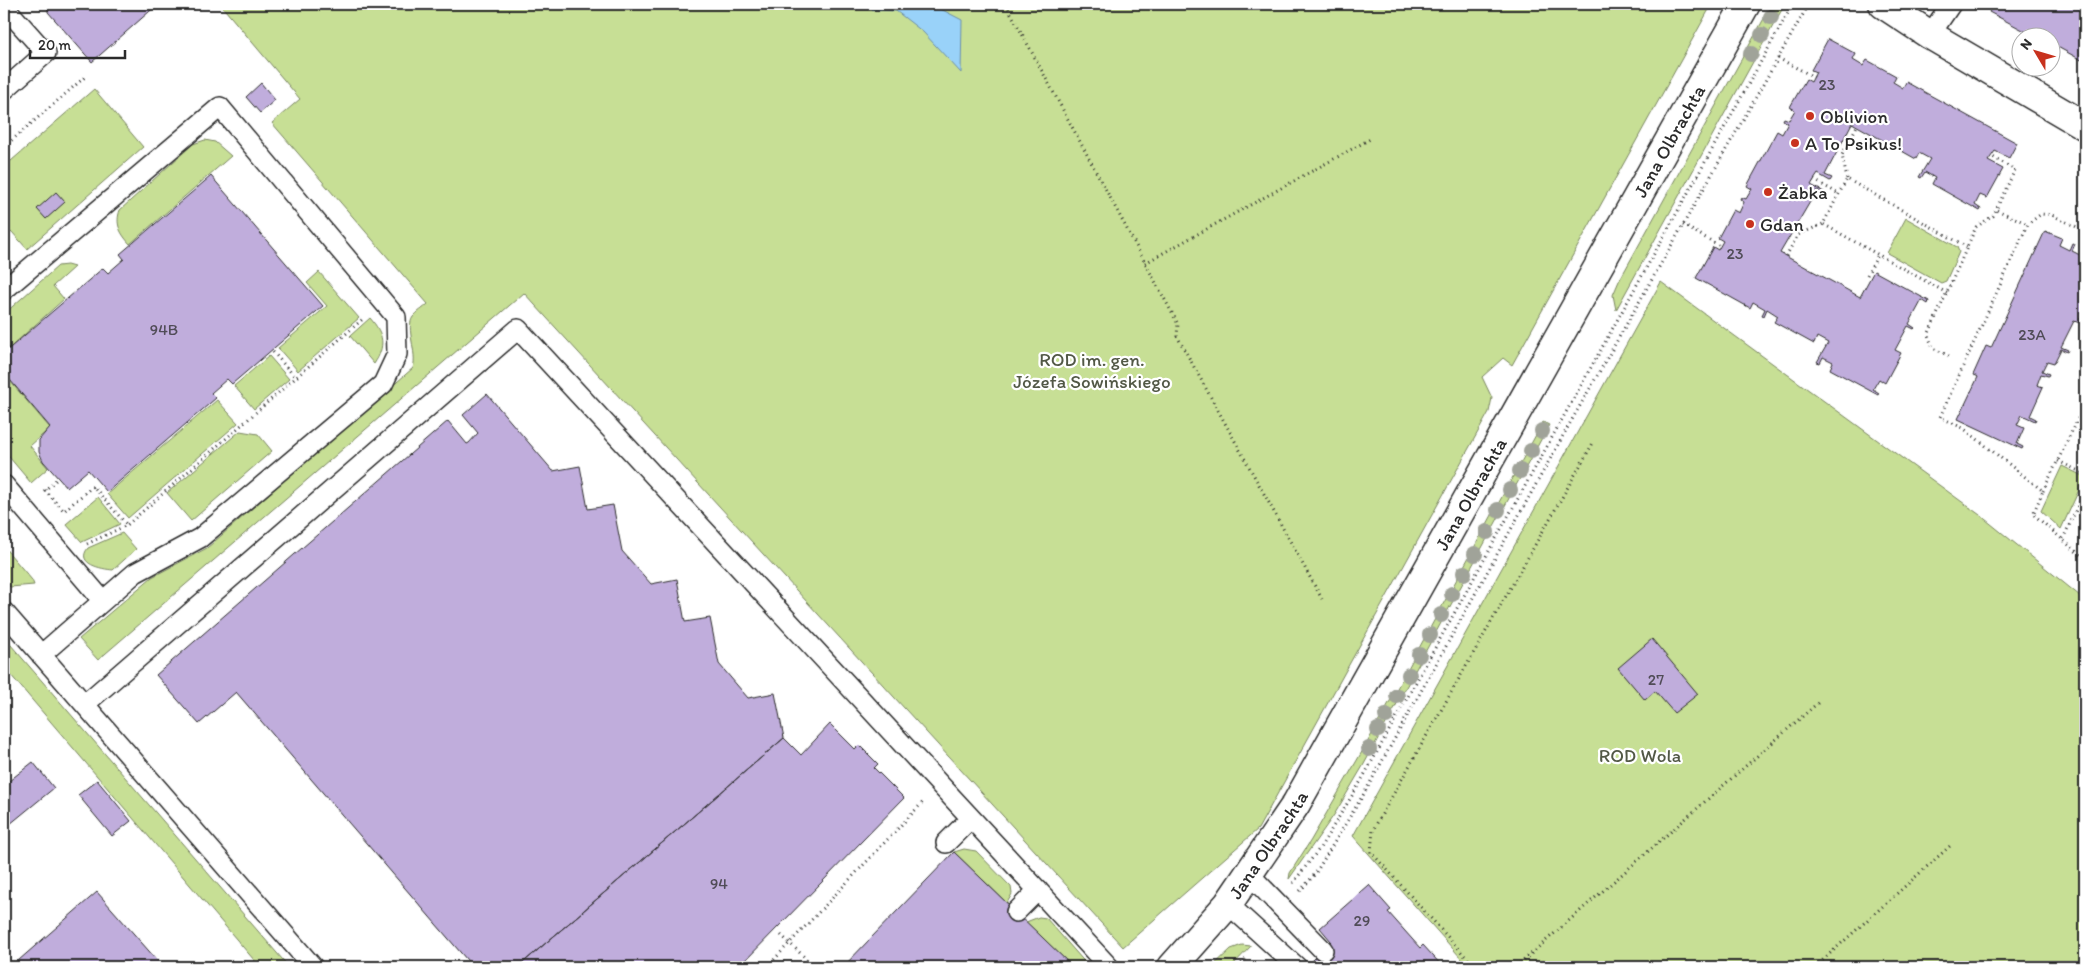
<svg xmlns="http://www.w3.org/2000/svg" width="2089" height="971" viewBox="0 0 2089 971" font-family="Itim,sans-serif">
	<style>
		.green { fill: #c7df95; stroke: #798560 }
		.water { fill: #99d2f9; stroke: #6d8fa7 }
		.building { fill: #c0addc; stroke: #2b2b2b }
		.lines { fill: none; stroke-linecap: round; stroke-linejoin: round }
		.lane-casing { stroke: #2b2b2b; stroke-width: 22 }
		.street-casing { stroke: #2b2b2b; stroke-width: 31 }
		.secondary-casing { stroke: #2b2b2b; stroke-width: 31 }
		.path { stroke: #2b2b2b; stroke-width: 3; stroke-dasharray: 1 4; stroke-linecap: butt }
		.lane { stroke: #fff; stroke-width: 19 }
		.street { stroke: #fff; stroke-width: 28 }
		.secondary { stroke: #fff; stroke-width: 28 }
		.tree { fill: #a0a399 }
		.poi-dot { fill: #c8321e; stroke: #fff; stroke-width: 2 }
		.labels { text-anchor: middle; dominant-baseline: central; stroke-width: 4.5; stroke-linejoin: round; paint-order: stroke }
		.number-label { font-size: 16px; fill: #504c57 }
		.poi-label { font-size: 19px; fill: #2b2b2b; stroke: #fff; text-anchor: start }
		.street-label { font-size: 19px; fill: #2b2b2b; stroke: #fff }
		.park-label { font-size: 19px; fill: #525846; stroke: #fff }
	</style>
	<rect width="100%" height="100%" fill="#fff"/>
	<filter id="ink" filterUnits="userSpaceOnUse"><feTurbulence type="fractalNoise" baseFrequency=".02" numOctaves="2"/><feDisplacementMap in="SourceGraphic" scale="10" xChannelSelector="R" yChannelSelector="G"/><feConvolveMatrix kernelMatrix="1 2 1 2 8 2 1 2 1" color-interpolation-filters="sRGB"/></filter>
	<g filter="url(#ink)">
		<path class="green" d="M220,4H1712L1512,365L1503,358L1482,377L1492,398L1489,412L1258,829L1123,947L524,293L98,660L79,639L152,577L207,548L413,368C418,353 405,328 413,317C417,312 424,308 428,304L272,123L300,99Z
			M1772,4H1785L1616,310L1613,295L1619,281Z
			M94,89L143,147L27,249L12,232L4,239V167Z
			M205,140L215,142L231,156L130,244C120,233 115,224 120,210L193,144Z
			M1906,218L1957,247L1959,252L1946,281L1941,283L1887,253Z
			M67,265L74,267L53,286L64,299L4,353V314L58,266Z
			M319,272L359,318L298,371L278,348L327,306L307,283Z
			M1661,282L1980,515L2085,600V967H1469L1353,836Z
			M370,318C384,334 386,346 374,364L350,336Z
			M269,356L289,379L254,409L234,386Z
			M4,374L50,428L30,446L48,468L31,483L4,451Z
			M217,400L238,423L128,518L107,494Z
			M1543,422L1549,425L1363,766L1334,815L1289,879L1290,873L1311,840L1367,743Z
			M240,431L258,434L272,451L191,521L167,493Z
			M2062,466L2085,477L2061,529L2041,511Z
			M98,497L120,524L82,542L66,524Z
			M122,533L136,549L113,570C102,569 75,564 88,548Z
			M4,547L32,580L34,585L10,587L4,580Z
			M4,637L289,967H260L4,667Z
			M964,849L976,851L1011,887L1012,894L1007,903L954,852Z
			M1039,917L1046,918L1089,967H1073L1026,922Z
			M1242,945L1251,946L1231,967H1212L1231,949Z"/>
		<path class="water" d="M793,4H931L962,20L961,73L923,32L896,11Z"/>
		<path class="building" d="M48,4H158L92,62L48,12Z
			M1994,4H2070L2085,12V62L2052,44V38H2038L1989,12Z
			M1828,39L1856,54L1853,60L1863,66L1867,60L1896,76L1893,82L1903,88L1906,82L2017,143L2009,158L1995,151L1988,161L2003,169L1987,198L1980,195L1975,205L1981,209L1980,211L1932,184L1935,178L1925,172L1921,178L1919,177L1930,159L1919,153L1916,159L1852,123L1825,175L1832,178L1830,181L1818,174L1814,180L1811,185L1824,192L1823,194L1817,190L1780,253L1860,297L1874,271L1929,301L1928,304L1922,300L1909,324L1915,328L1914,329L1908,326L1895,350L1901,353L1885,383L1879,379L1873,389L1879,393L1878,395L1830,369L1833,362L1823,357L1820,363L1817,362L1828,343L1817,337L1814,344L1774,322L1778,316L1767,309L1764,316L1762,315L1765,309L1753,302L1750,308L1696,278L1713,247L1718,250L1723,241L1718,238L1733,210L1739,213L1744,202L1740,199L1741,197L1746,199L1752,189L1747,186L1777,131L1782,134L1788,123L1783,120L1784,118L1789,120L1795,110L1790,107L1806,79L1811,82L1816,72L1811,70Z
			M261,83L275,100L260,113L246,97Z
			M211,176L323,306L232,384L227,379L211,393L216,398L107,492L88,470L67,488L43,461L39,452V440L50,427L4,373V353L103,268L108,273L124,259L120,254Z
			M56,192L65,202L46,219L37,209Z
			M2045,231L2062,238L2059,245L2069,250L2072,243L2075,244L2072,251L2082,256L2085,250V319L2080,317V323L2074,321L2061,347L2068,350L2067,352L2061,349L2054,363L2047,361L2042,371L2049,374L2048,376L2041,374L2037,385L2043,387L2030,416L2036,419L2035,421L2022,415L2017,425L2024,428L2017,444L2023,447L2022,449L1958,419L1978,377L1973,375L1986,346L1991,348Z
			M487,394L553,471L580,466L588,509L613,505L622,551L651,584L677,579L685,622L710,618L719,664L748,698L775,693L784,738L518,967H473L236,692L199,724L156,675L448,421L467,444L469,443L478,433L463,415Z
			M1652,639L1698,694L1674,713L1655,691L1645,700L1618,668Z
			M830,724L855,749L859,745L878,764L874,768L904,798L739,967H518L784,738L801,755Z
			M33,762L54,788L4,829V785Z
			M97,780L131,821L112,836L78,795Z
			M954,852L1073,967H843Z
			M1369,885L1391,910L1388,912L1420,948L1423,945L1443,967H1305L1331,941L1320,928Z
			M97,892L163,967H11Z"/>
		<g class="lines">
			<defs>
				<path id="lane" d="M4,6L46,53L4,90
					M1930,35L1951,4
					M4,290L220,107L396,317L397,354L383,384L200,538L135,573L41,655
					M4,485L103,601
					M4,612L313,967
					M85,704L518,329L1109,967
					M946,843L971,818
					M1250,875L1323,950
					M1228,904L1297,967
					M1016,912L1038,890"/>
				<path id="street" d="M1883,4L1930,35L2085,126"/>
				<g id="secondary">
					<path id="s1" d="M1172,967L1228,904L1296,804L1746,4"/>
				</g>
			</defs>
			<use href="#lane" class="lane-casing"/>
			<use href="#street" class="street-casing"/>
			<use href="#secondary" class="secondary-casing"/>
			<path class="path" d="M1006,4L1178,324L1177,336L1322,599
				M1845,4L1853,9
				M1778,58L1814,77
				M4,147L85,77
				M1847,179L1842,155L1857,126
				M1814,180L1839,194
				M1997,210L2028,224
				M1683,225L1720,246
				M2085,231L2052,215L2041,214L2028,224L1940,417L1963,428L2043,491L2033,514L2085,559
				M1786,256L1798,235L1823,224
				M1145,263L1372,138
				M1867,275L1878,255
				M1947,293L1823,224L1847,179L1967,247
				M273,352L295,377
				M1949,356L1933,348L1928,335L1976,227L1993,216L2015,170L1991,156
				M2058,461L2085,474
				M45,490L64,511L93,486L127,525
				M44,491L58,478
				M2043,491L2085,404
				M2063,539L2085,490
				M87,544L127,525L364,318
				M1293,883L1320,848L1361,781L1793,4
				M1300,891L1315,874L1365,792L1569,425L1809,4
				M781,935L815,967
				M767,967L923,802
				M1238,967L1248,957
				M1475,967L1371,852L1373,830L1593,443
				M1516,967L1820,701
				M1815,967L1950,846"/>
			<use href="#lane" class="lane"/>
			<use href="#street" class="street"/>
			<use href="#secondary" class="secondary"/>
		</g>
		<g class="tree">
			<circle cx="1771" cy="17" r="8"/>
			<circle cx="1762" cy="35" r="8"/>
			<circle cx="1751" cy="54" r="8"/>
			<circle cx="1542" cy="431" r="8"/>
			<circle cx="1531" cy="451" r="8"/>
			<circle cx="1520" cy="471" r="8"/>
			<circle cx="1510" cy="490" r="8"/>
			<circle cx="1498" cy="510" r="8"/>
			<circle cx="1487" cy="532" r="8"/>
			<circle cx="1475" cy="554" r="8"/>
			<circle cx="1464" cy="573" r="8"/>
			<circle cx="1452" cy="594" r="8"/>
			<circle cx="1441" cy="615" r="8"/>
			<circle cx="1430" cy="635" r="8"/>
			<circle cx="1419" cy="655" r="8"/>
			<circle cx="1409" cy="675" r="8"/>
			<circle cx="1397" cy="696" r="8"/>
			<circle cx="1386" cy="716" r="8"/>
			<circle cx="1378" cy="730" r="8"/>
			<circle cx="1369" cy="749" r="8"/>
		</g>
	</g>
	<g class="poi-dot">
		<circle cx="1810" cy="116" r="5"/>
		<circle cx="1795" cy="143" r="5"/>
		<circle cx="1768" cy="192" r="5"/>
		<circle cx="1750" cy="224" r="5"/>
	</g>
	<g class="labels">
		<g class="number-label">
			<text x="1827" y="84">23</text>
			<text x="1735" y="253">23</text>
			<text x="164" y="329">94B</text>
			<text x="2032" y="334">23A</text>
			<text x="1656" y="679">27</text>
			<text x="719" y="883">94</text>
			<text x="1362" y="920">29</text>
		</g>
		<g class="poi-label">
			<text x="1820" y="116">Oblivion</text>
			<text x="1805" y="143">A To Psikus!</text>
			<text x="1778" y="192">Żabka</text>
			<text x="1760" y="224">Gdan</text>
		</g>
		<g class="street-label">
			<text stroke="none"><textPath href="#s1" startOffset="966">Jana Olbrachta</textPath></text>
			<text stroke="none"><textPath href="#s1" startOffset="561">Jana Olbrachta</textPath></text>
			<text stroke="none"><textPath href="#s1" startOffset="156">Jana Olbrachta</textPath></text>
		</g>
		<g class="park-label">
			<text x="1092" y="359">ROD im. gen.<tspan x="1092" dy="22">Józefa Sowińskiego</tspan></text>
			<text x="1640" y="755">ROD Wola</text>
		</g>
	</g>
	<rect width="2089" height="971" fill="none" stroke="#fff" stroke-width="20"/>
	<rect x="10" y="10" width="2069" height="951" fill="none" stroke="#2b2b2b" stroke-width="2" filter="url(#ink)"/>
	<g transform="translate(2036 52) rotate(308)"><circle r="24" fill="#ffffff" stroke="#aaaaaa"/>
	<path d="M0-4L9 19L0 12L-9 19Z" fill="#c8321e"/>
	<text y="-8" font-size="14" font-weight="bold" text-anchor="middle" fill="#2b2b2b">N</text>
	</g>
	<path d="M30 50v8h95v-8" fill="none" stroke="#2b2b2b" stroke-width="2.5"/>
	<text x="38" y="50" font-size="15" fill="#2b2b2b" stroke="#ffffff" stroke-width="4" paint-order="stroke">20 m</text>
</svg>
